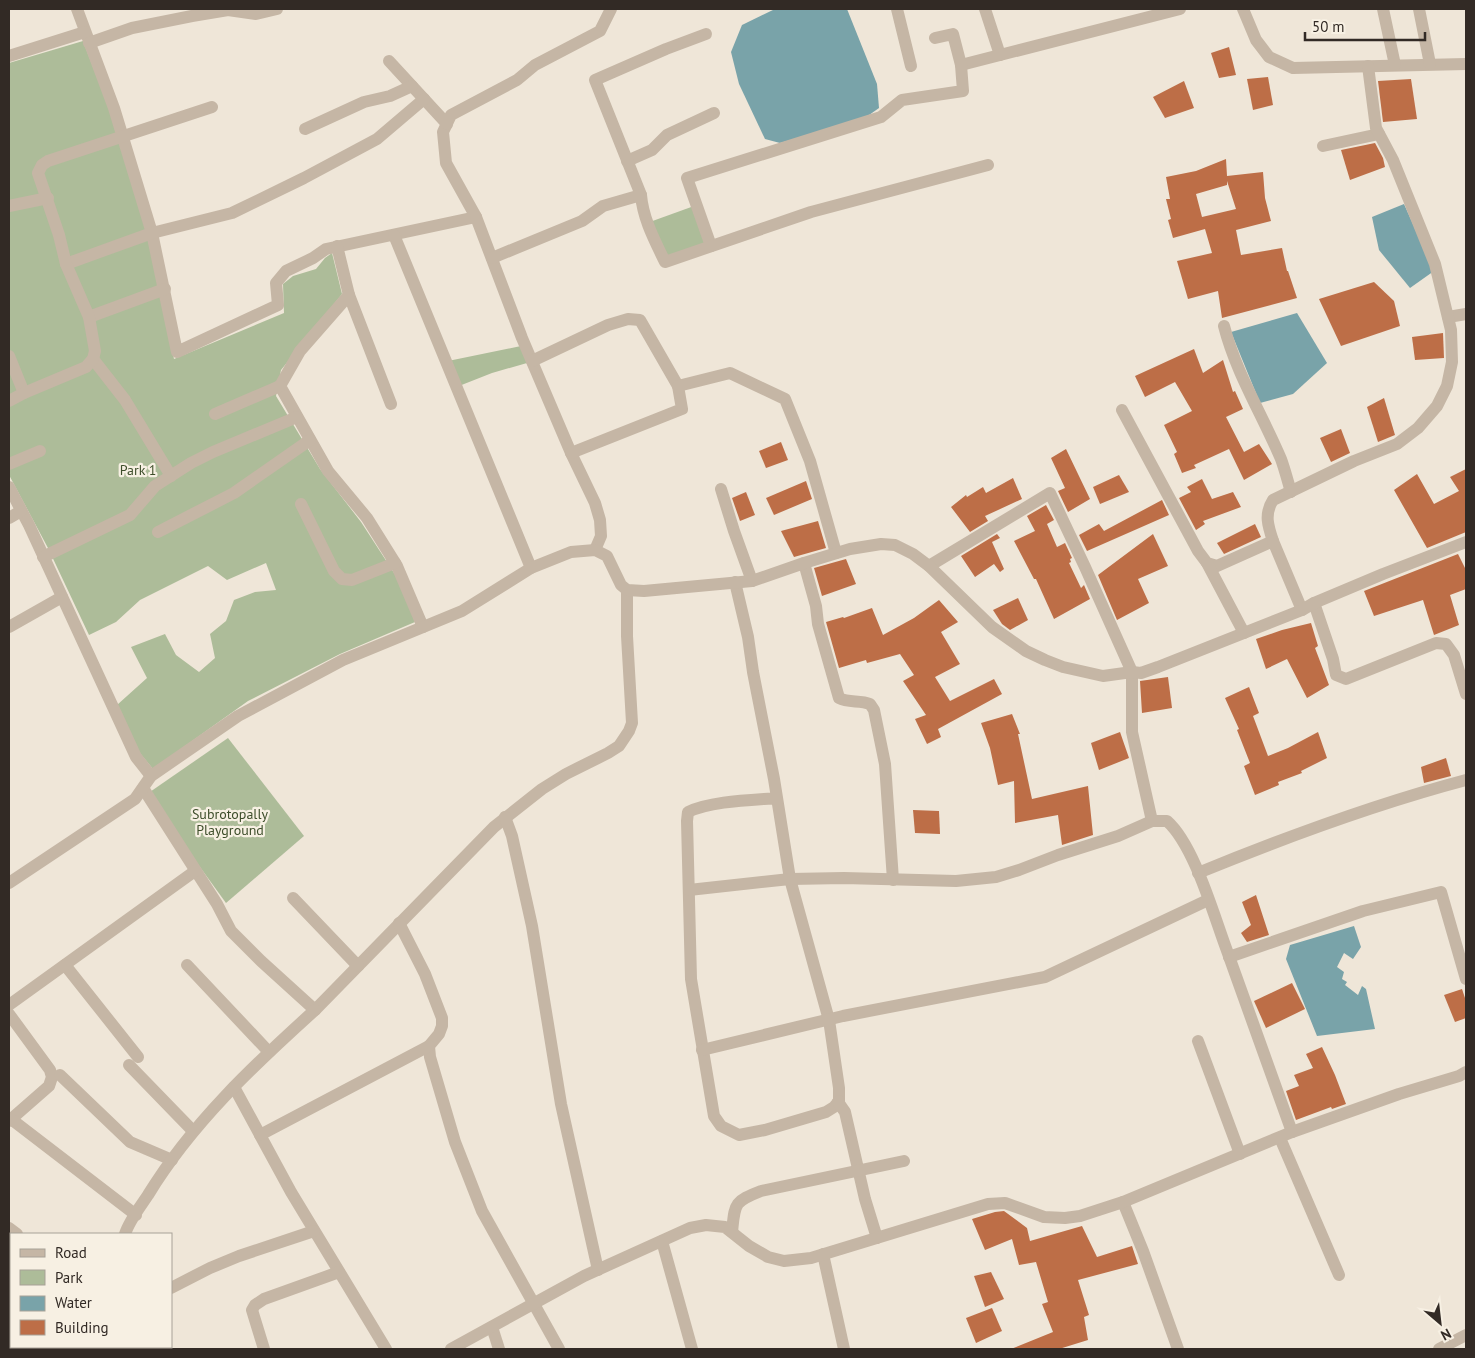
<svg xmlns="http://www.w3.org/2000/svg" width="1475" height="1358" font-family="'PT Sans',sans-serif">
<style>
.green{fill:#adbc99}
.water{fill:#79a3a9}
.building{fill:#bd6e47;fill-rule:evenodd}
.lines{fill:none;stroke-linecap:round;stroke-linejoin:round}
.minor{stroke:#c5b6a5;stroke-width:12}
.labels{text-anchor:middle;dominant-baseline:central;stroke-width:4.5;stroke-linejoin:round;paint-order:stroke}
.park-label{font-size:14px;fill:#3e4e2b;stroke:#f7f0e3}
</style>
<rect width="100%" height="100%" fill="#efe6d8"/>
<g class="green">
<path d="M83,41L107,103L151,246L174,359L284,313L283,284L293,276L316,269L325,258L332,253L342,294L281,370L276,396L320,469L361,522L398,579L415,622L340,654L248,701L153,769L139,752L117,705L147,678L131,647L165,634L176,655L199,672L215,658L210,634L226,621L234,600L255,592L276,590L266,563L227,580L208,566L140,600L116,622L89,635L48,548L9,475V63Z"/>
<path d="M694,206L711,246L665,262L647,223Z"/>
<path d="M521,346L527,363L492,373L459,386L448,361Z"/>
<path d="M228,738L304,836L226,903L147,794Z"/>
</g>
<g class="water">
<path d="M775,9H847L877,84L879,108L862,120L780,143L765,139L739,84L731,52L742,25Z"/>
<path d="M1404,204L1434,271L1410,288L1379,250L1372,217Z"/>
<path d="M1297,313L1327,363L1293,394L1260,403L1231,332Z"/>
<path d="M1354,926L1361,947L1353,959L1344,953L1337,967L1344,972L1342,979L1347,982L1345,985L1358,995L1362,986L1366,989L1375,1029L1317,1036L1286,959L1290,945Z"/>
</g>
<g class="building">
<path d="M1229,47L1236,75L1219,78L1211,53Z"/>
<path d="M1268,77L1273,105L1253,110L1247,79Z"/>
<path d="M1411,79L1417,119L1383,122L1378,81Z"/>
<path d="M1184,81L1194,108L1165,118L1153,97Z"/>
<path d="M1375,143L1383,158L1385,167L1350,180L1341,150Z"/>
<path d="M1226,159L1227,176L1263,172L1265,198L1271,221L1236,230L1241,255L1282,248L1287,271H1288L1297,298L1222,318L1218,291L1188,299L1177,261L1212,253L1205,229L1173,238L1168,220L1171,219L1166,199H1170L1166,177L1196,171ZM1227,181L1236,209L1202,217L1196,194L1227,185Z"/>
<path d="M1374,282L1394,301L1400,326L1341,346L1319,299Z"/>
<path d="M1443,333L1444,358L1415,360L1412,337Z"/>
<path d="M1194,349L1203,373L1223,360L1233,392L1235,391L1243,409L1226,417L1244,452L1259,444L1272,464L1244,480L1229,449L1194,465L1196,468L1182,473L1174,454L1177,452L1164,425L1192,411L1175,382L1145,397L1135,376Z"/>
<path d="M1384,398L1395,435L1378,442L1367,407Z"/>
<path d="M1341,429L1350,453L1331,462L1320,438Z"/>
<path d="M781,442L788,460L766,468L759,451Z"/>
<path d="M1066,449L1090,499L1068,512L1058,491L1065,488L1051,458Z"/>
<path d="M1466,469V532L1427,548L1394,490L1417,474L1434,504L1459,491L1450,477Z"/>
<path d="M1119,475L1129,492L1100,504L1093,487Z"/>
<path d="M1013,478L1022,499L985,516L988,521L970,532L951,507L966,495L967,497L983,487L986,493Z"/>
<path d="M1202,479L1212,499L1233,492L1241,507L1203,521L1205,524L1196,530L1179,498L1191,492L1187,487Z"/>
<path d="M806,481L812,499L774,515L766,498Z"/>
<path d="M746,492L755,515L740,521L732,498Z"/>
<path d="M1162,500L1169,515L1087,551L1079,535L1099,524L1104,531Z"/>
<path d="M1046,505L1054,520L1047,524L1057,547L1065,543L1072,558L1070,559L1071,562L1069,563L1081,588L1084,585L1090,599L1054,619L1036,579H1034L1014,541L1035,531L1027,516Z"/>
<path d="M818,521L826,548L794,557L781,531Z"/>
<path d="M1255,524L1261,537L1224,554L1217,543Z"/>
<path d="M997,534L1000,538L992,542L1004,569L1000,572L994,564L975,577L961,556Z"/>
<path d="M1153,534L1168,566L1138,579L1149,603L1117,620L1098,575Z"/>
<path d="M1458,554L1466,570V589L1450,595L1459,625L1434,635L1423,600L1374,616L1364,591Z"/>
<path d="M846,559L856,584L822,596L814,568Z"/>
<path d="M1018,598L1028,620L1010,630L1002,624L993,610Z"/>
<path d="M939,600L958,622L941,632L960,664L935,677L950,701L994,679L1002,694L938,729L941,737L927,744L915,719L926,715L903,681L914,675L900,654L867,663L866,660L839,668L826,622L843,617L844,618L872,608L883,635L914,618Z"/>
<path d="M1311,623L1318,646L1315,648L1329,685L1307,698L1287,659L1266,669L1256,639L1282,630Z"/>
<path d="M1168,677L1172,708L1142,713L1140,681Z"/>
<path d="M1249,687L1259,713L1253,716L1268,756L1288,748L1318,732L1327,758L1301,771L1302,773L1278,782L1279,785L1255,795L1244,766L1250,763L1237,730L1239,729L1225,698Z"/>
<path d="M1012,714L1020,734H1018L1032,799L1088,786L1093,835L1062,845L1058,815L1015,823L1014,781L998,785L990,748L981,723Z"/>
<path d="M1120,732L1129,758L1099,770L1091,743Z"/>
<path d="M1446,758L1451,776L1424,783L1421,767Z"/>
<path d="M913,810L939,811L940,834L915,833Z"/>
<path d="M1256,895L1269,935L1247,942L1241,933L1251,925L1242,902Z"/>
<path d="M1292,983L1305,1009L1266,1028L1254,1001Z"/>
<path d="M1462,989L1466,1001V1018L1455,1022L1444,995Z"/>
<path d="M1322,1047L1335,1075L1346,1104L1332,1109L1331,1107L1296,1120L1286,1091L1299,1086L1294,1075L1313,1068L1306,1054Z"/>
<path d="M1004,1211L1027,1228L1030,1241L1082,1226L1097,1257L1132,1246L1138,1264L1078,1280L1089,1315L1084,1317L1088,1340L1059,1349H1011L1053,1332L1042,1304L1048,1302L1036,1262L1019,1265L1012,1239L985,1250L972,1219L995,1212Z"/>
<path d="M991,1272L1004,1299L985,1307L974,1276Z"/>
<path d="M992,1308L1002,1331L976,1343L966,1318Z"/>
</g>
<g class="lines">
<g class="minor">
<path d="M77,9L114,108L152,233L177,352L278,305L276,283L286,271L313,258L326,249L476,217L446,163L443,132L451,115L517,80L535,65L600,31L611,9"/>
<path d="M897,9L911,66"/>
<path d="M985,9L1000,55"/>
<path d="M1243,9L1256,40L1269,57L1293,68L1466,64"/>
<path d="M1383,9L1395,65"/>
<path d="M1419,9L1430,64"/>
<path d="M89,43L132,28L192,16L228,10L256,14L277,9"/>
<path d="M9,56L85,32"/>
<path d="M389,61L447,124"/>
<path d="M961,65L1180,9"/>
<path d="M305,129L364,102L390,96L412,86"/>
<path d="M1323,146L1379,134"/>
<path d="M627,161L652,150L667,135L714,113"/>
<path d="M641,195L595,80L666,49L706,34"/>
<path d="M9,206L48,198"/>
<path d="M476,217L522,338L571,453L595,503L600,520L601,536L595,550"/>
<path d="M394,235L531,568"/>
<path d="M337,246L349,295L391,404"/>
<path d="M711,246L687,178L881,117L902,100L963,91L961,65L953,34L935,38"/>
<path d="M492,258L582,221L603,206L641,195C643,219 655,241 665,262L811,212L988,165"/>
<path d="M66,264L152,233L232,213L304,178L377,139L424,99"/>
<path d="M349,295L300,351L280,386L328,471L367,518L397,566L423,627"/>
<path d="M89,317L165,289"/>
<path d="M1448,317L1466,314"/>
<path d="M1224,326C1236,373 1262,414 1281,459C1285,470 1288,482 1291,492"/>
<path d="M9,356L24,393"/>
<path d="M93,359L125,400L171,476"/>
<path d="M532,361L608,325L628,319L640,320L678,386"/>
<path d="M9,401L24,393L86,367L93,359L95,351L89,317L66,264L59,235L38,173L42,165L48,161L212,107"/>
<path d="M1122,410L1198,551L1207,563L1217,566L1273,541C1268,526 1264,514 1273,500L1354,461L1397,444L1418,428L1437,406L1447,386L1452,362L1451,330L1435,264L1393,160L1376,128L1368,66"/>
<path d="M215,414L280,386"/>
<path d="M571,453L682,409L678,386L730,373L785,399L810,461L836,553"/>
<path d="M9,464L40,451"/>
<path d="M9,487L29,525L136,757L151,776"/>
<path d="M721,489L734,531L752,581"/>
<path d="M301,504L334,571L342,579L352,580L395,563"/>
<path d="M9,518L21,511"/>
<path d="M158,532L234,493L310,440"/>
<path d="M1273,541L1302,610"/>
<path d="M43,557L130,515L155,486L191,463L213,452L297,417"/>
<path d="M804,563L816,606L818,624L839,698C848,703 860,700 870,704L874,710L885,764L893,880"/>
<path d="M1207,563L1244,633"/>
<path d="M929,566L1050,493L1085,567L1132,672V732L1152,821"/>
<path d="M735,582L748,637L753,672L774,779L790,879L829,1020L839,1088V1101L834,1107L826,1112L765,1130L739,1135L721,1126L714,1116L691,979L687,821L688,812C710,801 752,800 777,798"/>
<path d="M1314,603L1333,659L1336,675L1346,679L1436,643L1446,644L1454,655L1466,694"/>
<path d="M9,627L62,597"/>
<path d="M143,788L217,904L231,931L261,961L315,1010L494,827L542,789L566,774L608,753L619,746L629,731L632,723L627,636V590"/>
<path d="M505,817L512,836L532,926L561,1104L598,1270"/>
<path d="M1198,873C1286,837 1375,804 1466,780"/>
<path d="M9,883L135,799L151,776L238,716L343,660L462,611L531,568L571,552L595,550L607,556L621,585L627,590L644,591L752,581L804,563L850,549L881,544L895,545L913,554L929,566L992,627L1026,651L1045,660L1063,667L1103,676L1132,672L1141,673L1158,667L1302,610L1314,603L1383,574L1466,542"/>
<path d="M689,890L790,879L844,878L956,881L996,877L1019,870L1058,855L1118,836L1152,821H1167C1194,845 1213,913 1226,948C1248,1009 1270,1070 1292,1132"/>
<path d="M293,898L358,966"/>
<path d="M399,923L425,974L442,1018V1026L439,1034L429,1046L430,1057L455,1142L482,1211L559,1349"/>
<path d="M1229,957L1363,911L1441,892L1466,979"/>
<path d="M65,965L138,1057"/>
<path d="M187,965L269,1052"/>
<path d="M9,1005L195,871"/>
<path d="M9,1014L50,1070L52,1077L49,1086L9,1121"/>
<path d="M1198,1041L1240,1154"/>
<path d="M702,1050L843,1016L1045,977L1208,900"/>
<path d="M129,1065L193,1131"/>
<path d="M60,1075L130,1142L172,1160"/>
<path d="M234,1087L291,1192L386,1349"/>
<path d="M839,1101L838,1102L845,1112L865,1199L877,1238"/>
<path d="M11,1119L136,1215"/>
<path d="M260,1135L429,1046"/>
<path d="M1280,1138L1339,1275"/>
<path d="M1123,1202L1143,1251L1178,1349"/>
<path d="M9,1228L17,1234"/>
<path d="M732,1232C735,1204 733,1202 761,1191L904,1161"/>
<path d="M125,1234C129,1221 140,1207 148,1195C192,1123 253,1066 315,1010"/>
<path d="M662,1241L692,1349"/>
<path d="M823,1254L844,1349"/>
<path d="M171,1288L210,1268L239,1256L314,1231"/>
<path d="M9,1296L11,1298"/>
<path d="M492,1327L499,1349"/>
<path d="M142,1347L143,1349"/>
<path d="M264,1349L252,1310L255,1305L264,1299L339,1272"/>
<path d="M451,1349L584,1276L690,1228L706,1225L725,1227L749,1246L768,1257L784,1261L811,1258L988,1204L1005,1203L1044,1217L1065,1218L1080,1216L1123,1202L1292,1132L1399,1094L1459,1076L1466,1072"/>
<path d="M1439,1349L1466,1335"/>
</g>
</g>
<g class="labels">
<g class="park-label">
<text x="138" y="470">Park 1</text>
<text x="230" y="814">Subrotopally<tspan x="230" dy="16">Playground</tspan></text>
</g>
</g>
<rect width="1475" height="1358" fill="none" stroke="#322a25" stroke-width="20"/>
<rect x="10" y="1233" width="162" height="115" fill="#f7f0e3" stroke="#a8a197"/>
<rect x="20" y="1249" width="25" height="8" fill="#c5b6a5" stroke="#a8a197"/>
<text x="55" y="1258" font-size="15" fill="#322a25">Road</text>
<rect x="20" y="1270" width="25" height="15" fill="#adbc99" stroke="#a8a197"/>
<text x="55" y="1283" font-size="15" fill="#322a25">Park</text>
<rect x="20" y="1296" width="25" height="15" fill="#79a3a9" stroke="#a8a197"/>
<text x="55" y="1308" font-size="15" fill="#322a25">Water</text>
<rect x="20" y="1320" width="25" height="15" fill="#bd6e47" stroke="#a8a197"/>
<text x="55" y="1333" font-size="15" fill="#322a25">Building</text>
<g transform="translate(1440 1323) rotate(152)" stroke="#f7f0e3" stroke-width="4" paint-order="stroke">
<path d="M0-4L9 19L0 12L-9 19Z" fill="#322a25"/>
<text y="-8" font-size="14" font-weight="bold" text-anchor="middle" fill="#322a25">N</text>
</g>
<path d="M1305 32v8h120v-8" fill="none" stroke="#322a25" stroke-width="2.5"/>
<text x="1312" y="32" font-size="15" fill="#322a25" stroke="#f7f0e3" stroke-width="4" paint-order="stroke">50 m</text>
</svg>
